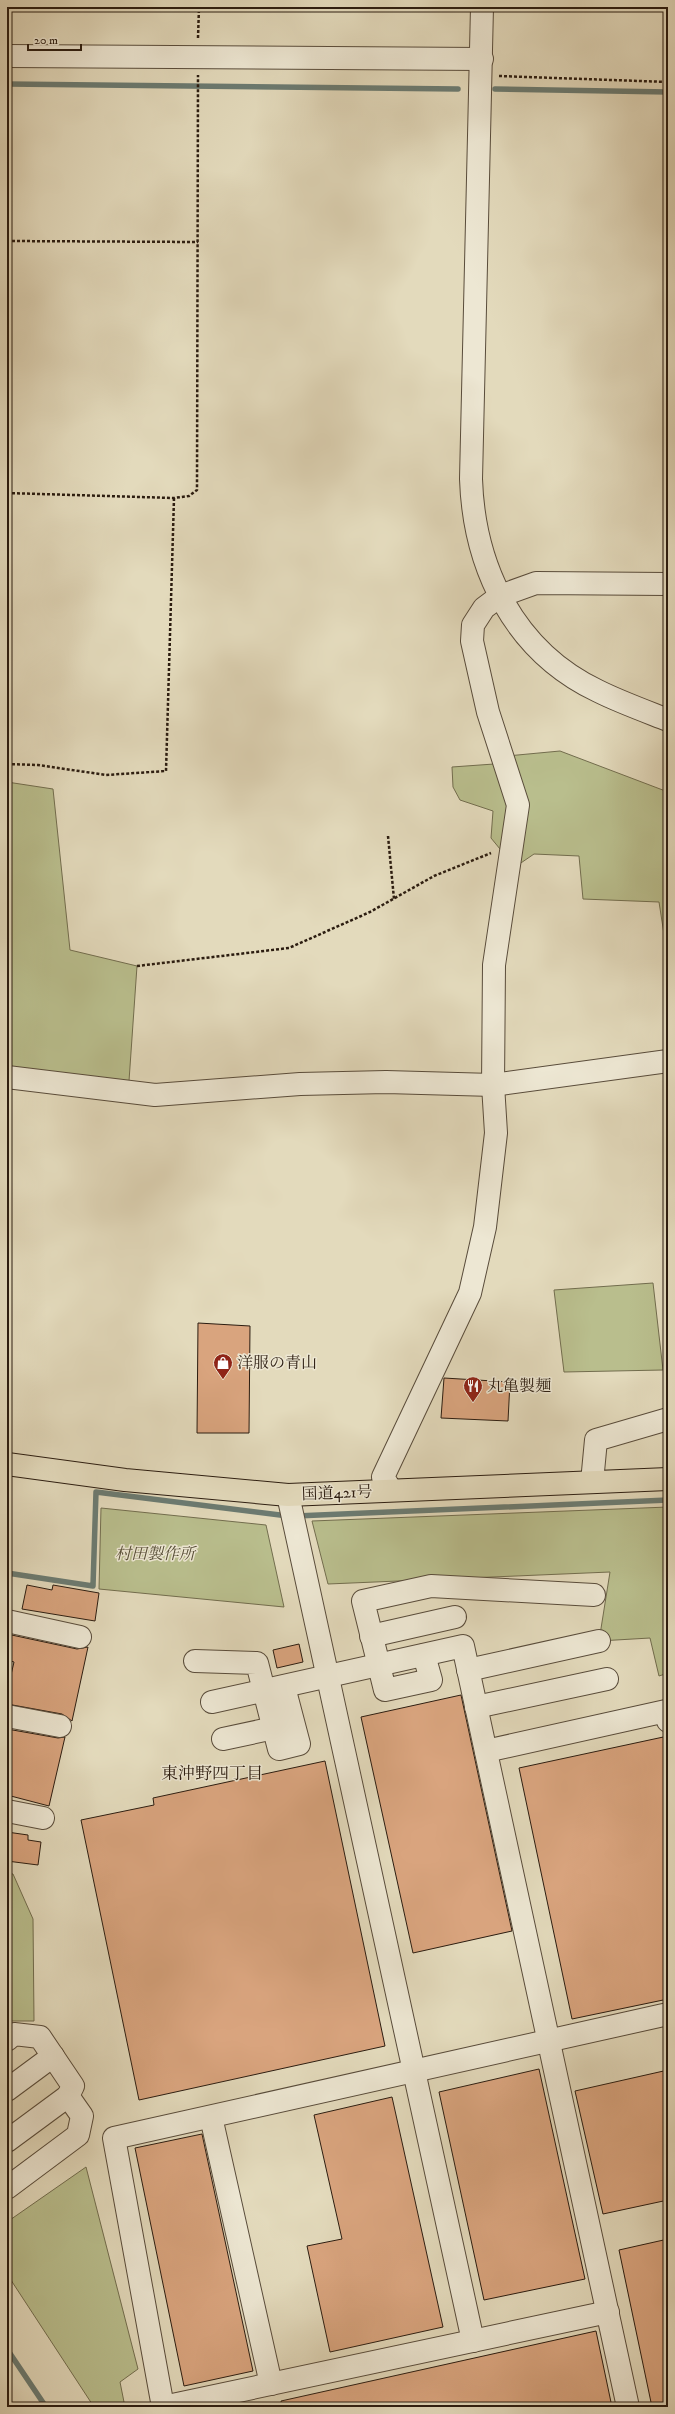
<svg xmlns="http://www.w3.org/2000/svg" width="675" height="2414" font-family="'IM FELL DW Pica','Noto Serif JP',serif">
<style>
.green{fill:#b9be8d;stroke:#726d4e}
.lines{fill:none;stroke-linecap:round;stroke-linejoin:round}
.stream{stroke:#6b7b72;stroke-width:5.5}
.building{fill:#d9a47e;stroke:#2b1c10}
.minor-casing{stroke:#594c3b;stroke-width:24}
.highway-casing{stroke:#2b1c10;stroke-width:24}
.path{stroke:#2b1c10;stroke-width:2.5;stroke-dasharray:3 2;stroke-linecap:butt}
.minor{stroke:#ede7d3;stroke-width:22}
.highway{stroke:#e3dabc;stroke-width:22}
.labels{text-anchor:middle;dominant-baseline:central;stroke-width:3;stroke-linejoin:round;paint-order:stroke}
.poi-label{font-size:16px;fill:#2b1c10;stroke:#ede7d3;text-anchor:start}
.street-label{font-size:16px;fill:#2b1c10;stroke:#ede7d3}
.park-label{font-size:16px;font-style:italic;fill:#564d36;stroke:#ede7d3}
.neighbourhood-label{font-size:17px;fill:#2b1c10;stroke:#ede7d3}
</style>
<rect width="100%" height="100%" fill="#e3dabc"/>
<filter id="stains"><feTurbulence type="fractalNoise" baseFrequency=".005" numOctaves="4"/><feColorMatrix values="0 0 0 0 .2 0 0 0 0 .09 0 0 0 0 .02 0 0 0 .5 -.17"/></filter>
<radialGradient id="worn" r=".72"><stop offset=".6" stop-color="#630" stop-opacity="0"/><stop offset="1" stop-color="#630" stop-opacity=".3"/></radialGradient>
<g class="green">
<path d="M560,751L668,792V960L659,902L583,899L579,856L534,854L515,867L507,756Z"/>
<path d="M494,764L518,805L509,860L491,838L493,811L460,800L453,787L452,767Z"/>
<path d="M7,782L53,789L70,950L137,966L129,1081L7,1072Z"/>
<path d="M653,1283L663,1370L564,1372L554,1290Z"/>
<path d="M668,1507V1673L659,1676L650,1638L599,1641L610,1572L328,1584L312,1521Z"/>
<path d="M101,1508L266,1525L284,1607L99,1589Z"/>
<path d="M7,1873L13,1874L33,1919L34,2021H7Z"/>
<path d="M86,2167L138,2369L120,2382L125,2407H94L7,2274V2222Z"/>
</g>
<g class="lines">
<g class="stream">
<path d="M7,84L458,89"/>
<path d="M495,89L668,92"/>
<path d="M296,1516L668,1500"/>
<path d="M7,1573L93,1586L96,1492L288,1516"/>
<path d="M7,2349L46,2407"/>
</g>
</g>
<g class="building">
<path d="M198,1323L250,1326L249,1433H197Z"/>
<path d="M444,1378L510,1382L508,1421L441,1418Z"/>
<path d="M27,1585L52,1590L53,1585L99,1593L95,1621L22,1609Z"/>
<path d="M7,1634L77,1649L88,1647L72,1721L62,1714L7,1704V1692L14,1662L7,1660Z"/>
<path d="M299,1644L303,1662L277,1668L273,1650Z"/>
<path d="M461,1695L512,1931L413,1953L361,1717Z"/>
<path d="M7,1729L58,1738L65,1737L49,1806L7,1795Z"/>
<path d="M668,1736V1999L572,2019L519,1768Z"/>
<path d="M325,1761L385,2046L139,2100L81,1820L154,1805L153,1798Z"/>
<path d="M7,1832L28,1835V1840L41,1842L38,1865L7,1861Z"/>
<path d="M539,2069L585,2279L484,2300L439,2092Z"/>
<path d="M668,2070V2200L603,2214L575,2091Z"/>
<path d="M392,2097L443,2327L330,2352L307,2246L342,2239L314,2115Z"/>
<path d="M202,2134L253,2371L184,2386L135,2148Z"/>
<path d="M668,2239V2407H652L619,2250Z"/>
<path d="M596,2331L612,2407H282L281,2401Z"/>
</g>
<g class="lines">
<g class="minor-casing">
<g id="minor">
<path d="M482,7L471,479C474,568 514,651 598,691C620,702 645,711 668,720"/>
<path d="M7,56L482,59"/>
<path d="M7,1077L155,1095L300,1084L386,1082L493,1085L668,1061"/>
<path d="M592,1482L596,1440L668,1419"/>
<path d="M391,1490L383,1477L470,1293L485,1227L496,1133L493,1085L494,965L518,805L488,712L472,641L473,625L484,608L500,596L536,583L668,584"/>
<path d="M288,1495L473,2341"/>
<path d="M7,1621L80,1637"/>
<path d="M371,1636L455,1617"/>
<path d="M424,1655L431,1680L385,1690L363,1601L431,1586L594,1595"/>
<path d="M195,1661L257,1663L279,1749L299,1744L284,1687"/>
<path d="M468,1670L599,1641"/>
<path d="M212,1702L463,1646L628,2407"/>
<path d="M476,1707L607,1679"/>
<path d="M7,1716L60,1726"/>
<path d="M223,1739L274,1728"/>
<path d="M486,1751L666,1711L668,1721"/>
<path d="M7,1811L43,1818"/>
<path d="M7,2040L14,2034L40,2037L73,2086L68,2096"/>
<path d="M7,2090L53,2056"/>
<path d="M211,2117L271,2384"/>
<path d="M7,2141L68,2096L82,2116L78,2135L7,2188"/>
<path d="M163,2407L114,2138L668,2014"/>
<path d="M163,2407L608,2312"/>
</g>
</g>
<g class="highway-casing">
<path id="highway" d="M7,1464L125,1480L288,1495L668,1479"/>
</g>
<g class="path">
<path d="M198,38L199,7"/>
<path d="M499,76L668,82"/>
<path d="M7,241L198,242"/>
<path d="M7,493L174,498L189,496L197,490L198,75"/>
<path d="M7,764L38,765L106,775L166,771L174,498"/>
<path d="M388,836L394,899"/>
<path d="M137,966L289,948L370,912L434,876L491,853"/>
</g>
<use href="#minor" class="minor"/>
<use href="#highway" class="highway"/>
</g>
<defs>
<g id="shop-pin" transform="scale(1)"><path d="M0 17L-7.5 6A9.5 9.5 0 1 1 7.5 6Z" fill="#8f2418" stroke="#ede7d3"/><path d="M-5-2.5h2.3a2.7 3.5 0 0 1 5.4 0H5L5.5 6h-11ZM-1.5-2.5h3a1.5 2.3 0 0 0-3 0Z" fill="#fff"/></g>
<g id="restaurant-pin" transform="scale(1)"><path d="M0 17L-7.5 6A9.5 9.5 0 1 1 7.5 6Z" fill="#8f2418" stroke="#ede7d3"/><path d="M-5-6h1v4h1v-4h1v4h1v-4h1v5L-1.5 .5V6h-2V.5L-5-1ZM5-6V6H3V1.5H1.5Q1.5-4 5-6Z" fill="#fff"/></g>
</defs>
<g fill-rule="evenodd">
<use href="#shop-pin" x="223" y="1363"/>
<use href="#restaurant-pin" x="473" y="1386"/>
</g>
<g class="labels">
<g class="poi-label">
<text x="237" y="1363">洋服の青山</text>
<text x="487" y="1386">丸亀製麺</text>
</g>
<g class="street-label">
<text transform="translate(337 1493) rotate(-2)">国道421号</text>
</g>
<g class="park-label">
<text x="155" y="1554">村田製作所</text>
</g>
<g class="neighbourhood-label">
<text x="212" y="1774">東沖野四丁目</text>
</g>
</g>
<rect width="675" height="2414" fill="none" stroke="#e3dabc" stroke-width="24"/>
<rect x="8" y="8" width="659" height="2398" fill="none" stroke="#2b1c10" stroke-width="2"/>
<rect x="12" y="12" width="651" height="2390" fill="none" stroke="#2b1c10"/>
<path d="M28 44v6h53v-6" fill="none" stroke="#2b1c10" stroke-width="2"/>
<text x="34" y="44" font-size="12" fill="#2b1c10" stroke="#ede7d3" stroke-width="3" paint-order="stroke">20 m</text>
<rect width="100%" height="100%" filter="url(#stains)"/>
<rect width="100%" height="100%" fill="url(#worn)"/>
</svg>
